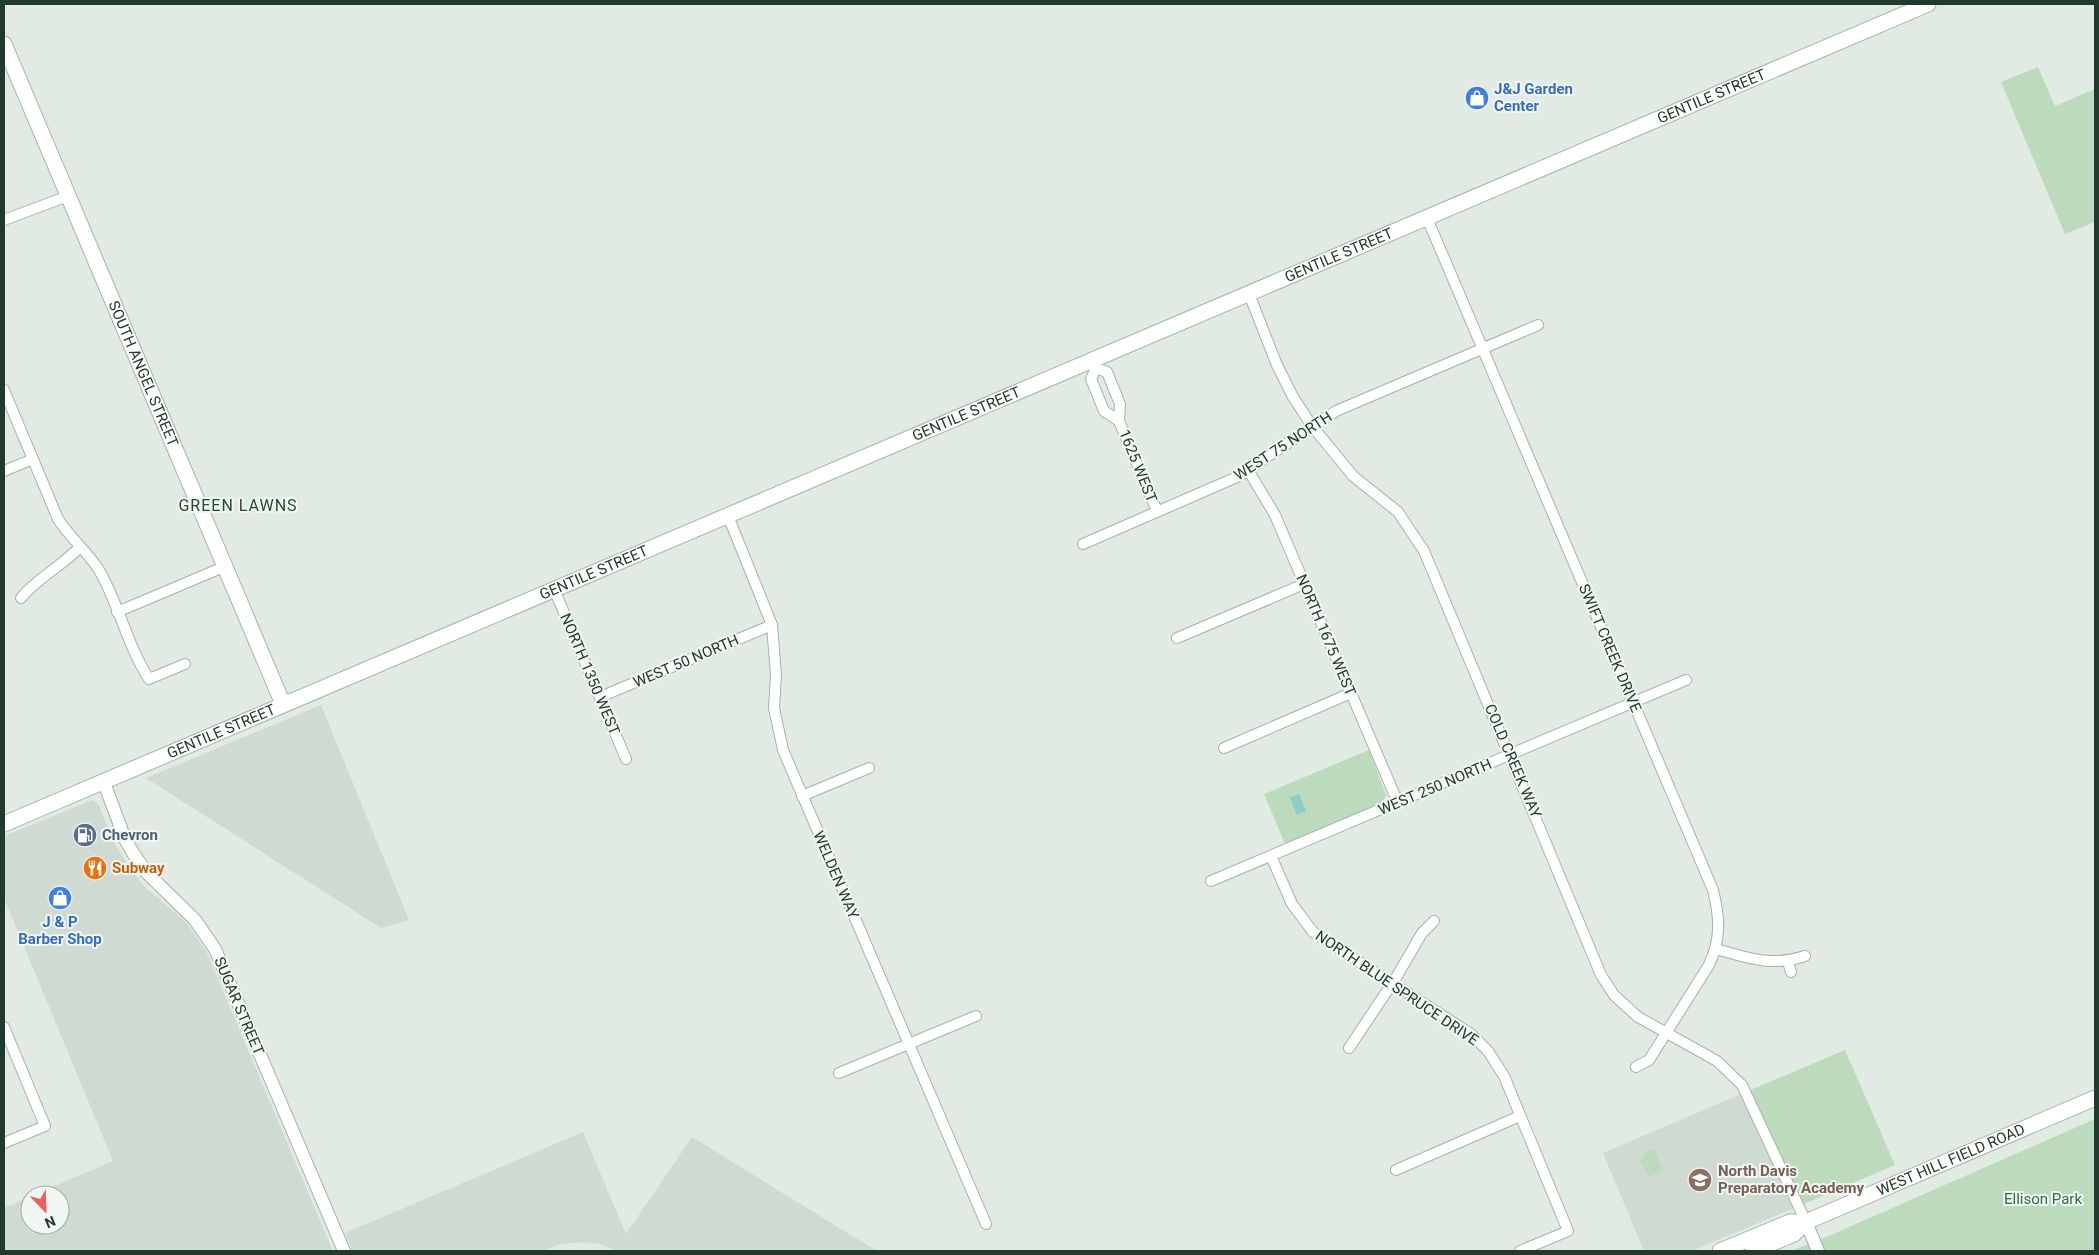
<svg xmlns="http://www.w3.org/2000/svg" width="2099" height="1255" font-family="Roboto,sans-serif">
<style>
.built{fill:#cfdad3}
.green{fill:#bbdbbc}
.water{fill:#8bcdc8}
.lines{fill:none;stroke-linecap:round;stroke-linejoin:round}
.minor-casing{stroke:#a4b2aa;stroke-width:12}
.tertiary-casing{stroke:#a4b2aa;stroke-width:14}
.secondary-casing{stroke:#a0b6a9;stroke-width:17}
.minor{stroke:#fff;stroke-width:10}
.tertiary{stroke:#fff;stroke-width:12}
.secondary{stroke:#fff;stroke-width:15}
.labels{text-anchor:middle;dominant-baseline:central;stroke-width:4;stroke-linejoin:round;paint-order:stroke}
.shop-label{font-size:15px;font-weight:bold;fill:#366cbe;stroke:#f1f7f3;text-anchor:start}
.street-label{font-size:15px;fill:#223a2e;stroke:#f1f7f3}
.service-label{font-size:15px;font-weight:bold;fill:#4e5e75;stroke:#f1f7f3;text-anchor:start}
.food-label{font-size:15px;font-weight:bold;fill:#c56008;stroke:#f1f7f3;text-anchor:start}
.education-label{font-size:15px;font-weight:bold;fill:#785e54;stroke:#f1f7f3;text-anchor:start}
.park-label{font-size:15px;fill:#2f6f39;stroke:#f1f7f3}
.neighbourhood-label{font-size:16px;letter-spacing:1px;fill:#1f4b37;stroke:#f1f7f3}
</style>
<rect width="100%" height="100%" fill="#e1ebe4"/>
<g class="built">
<path d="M321,705L409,920L381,928L146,778Z"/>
<path d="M92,800L98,804L116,846L132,871L146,888L186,922L207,953L333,1251H4V1208L30,1197V1225H60V1195H34L113,1161L4,898V836Z"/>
<path d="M1746,1092L1799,1206L1692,1251H1644L1603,1153Z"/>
<path d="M583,1132L626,1234L692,1137L877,1251H617L600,1244L583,1242L561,1244L543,1251H352L345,1233Z"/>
</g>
<g class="green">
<path d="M2038,67L2055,106L2095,89V222L2065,234L2001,82Z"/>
<path d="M1369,750L1386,795L1383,802L1285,844L1264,794Z"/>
<path d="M1845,1050L1895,1165L1799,1206L1746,1092Z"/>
<path d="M2095,1119V1251H1791L1824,1238Z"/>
<path d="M1654,1149L1663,1170L1649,1177L1640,1161L1646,1151Z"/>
</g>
<path class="water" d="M1299,794L1306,811L1297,815L1290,798Z"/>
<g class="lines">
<g class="minor-casing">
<g id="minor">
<path d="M1427,218L1713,890C1720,918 1721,939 1709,965L1649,1060L1636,1067"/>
<path d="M4,220L68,196"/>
<path d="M1249,294L1277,365L1293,397L1312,426L1353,476L1398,512L1424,551L1601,975L1614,995L1638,1017L1717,1061L1742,1085L1806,1222"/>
<path d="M1093,360L1096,368L1107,372L1120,404L1119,421L1157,511"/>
<path d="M1096,368L1091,379L1104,411L1119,421"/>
<path d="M4,390L58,519C70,538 87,551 99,570C119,604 127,645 149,679L185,664"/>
<path d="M1248,470L1275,515L1398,803"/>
<path d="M4,471L33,459"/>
<path d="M728,516L772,625L776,675L774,708L783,750L986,1224"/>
<path d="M1083,544L1237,477L1336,411L1538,325"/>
<path d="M554,589L626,759"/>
<path d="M21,598C37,578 62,566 80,547"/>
<path d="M117,612L226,566"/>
<path d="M1177,638L1304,584"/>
<path d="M600,697L772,625"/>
<path d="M1224,748L1351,693"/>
<path d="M802,796L869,768"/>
<path d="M1271,856L1292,904L1313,932L1471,1034L1488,1051L1504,1076L1568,1231L1520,1251"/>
<path d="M1211,881L1686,680"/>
<path d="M1716,949C1748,958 1772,967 1805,956"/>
<path d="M1788,962L1791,972"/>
<path d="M4,1027L45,1126L4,1143"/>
<path d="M1349,1048L1397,976L1422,933L1434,921"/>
<path d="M839,1073L976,1016"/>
<path d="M1396,1170L1520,1116"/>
</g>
</g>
<g class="tertiary-casing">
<g id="tertiary">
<path d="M103,780L125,839L133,853L147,873L195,920L215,949L344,1251"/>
<path d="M1806,1222L1818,1251"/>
</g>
</g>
<g class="secondary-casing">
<g id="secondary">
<path id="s1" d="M4,44L283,704"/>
<path id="s2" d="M4,824L1928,4"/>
<path d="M1720,1251L1790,1222H1806"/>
<path id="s3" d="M1753,1251L1794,1234L1806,1222L2095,1098"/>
</g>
</g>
<use href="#minor" class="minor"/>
<use href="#tertiary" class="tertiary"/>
<use href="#secondary" class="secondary"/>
</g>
<defs>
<g id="shop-disc" transform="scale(1.25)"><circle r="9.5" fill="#3f7fe0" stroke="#f1f7f3"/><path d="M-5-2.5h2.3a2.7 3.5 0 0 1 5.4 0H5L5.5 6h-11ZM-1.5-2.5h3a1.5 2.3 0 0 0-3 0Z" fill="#fff"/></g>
<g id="fuel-disc" transform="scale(1.25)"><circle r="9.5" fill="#5c6f8a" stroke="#f1f7f3"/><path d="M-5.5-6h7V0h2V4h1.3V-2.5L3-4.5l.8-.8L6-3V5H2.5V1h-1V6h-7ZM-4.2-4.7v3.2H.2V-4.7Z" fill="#fff"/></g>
<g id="restaurant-disc" transform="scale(1.25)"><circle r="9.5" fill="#e8710a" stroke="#f1f7f3"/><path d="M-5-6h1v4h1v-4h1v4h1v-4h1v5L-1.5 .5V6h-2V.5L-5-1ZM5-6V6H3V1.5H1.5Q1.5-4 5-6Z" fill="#fff"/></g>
<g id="school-disc" transform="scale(1.25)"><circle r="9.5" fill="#8d6e63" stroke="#f1f7f3"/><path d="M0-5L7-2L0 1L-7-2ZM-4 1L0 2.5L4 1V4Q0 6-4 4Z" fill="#fff"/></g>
</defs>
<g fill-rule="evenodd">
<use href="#shop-disc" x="1477" y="98"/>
<use href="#fuel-disc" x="85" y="835"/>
<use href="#restaurant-disc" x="95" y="868"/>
<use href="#shop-disc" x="60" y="898"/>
<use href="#school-disc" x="1700" y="1180"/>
</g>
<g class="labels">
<g class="shop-label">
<text x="1494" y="89">J&amp;J Garden<tspan x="1494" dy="17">Center</tspan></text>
<text x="60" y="922" text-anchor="middle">J &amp; P<tspan x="60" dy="17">Barber Shop</tspan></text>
</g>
<g class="street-label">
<text stroke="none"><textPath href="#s2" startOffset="1856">GENTILE STREET</textPath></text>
<text stroke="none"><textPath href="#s2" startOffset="1451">GENTILE STREET</textPath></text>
<text stroke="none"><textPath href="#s1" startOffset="358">SOUTH ANGEL STREET</textPath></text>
<text stroke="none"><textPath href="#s2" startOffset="1046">GENTILE STREET</textPath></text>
<text transform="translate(1283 446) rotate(-33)">WEST 75 NORTH</text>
<text transform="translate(1138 466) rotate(68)">1625 WEST</text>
<text stroke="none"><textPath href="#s2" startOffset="641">GENTILE STREET</textPath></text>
<text transform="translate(1326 635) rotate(67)">NORTH 1675 WEST</text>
<text transform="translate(1610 648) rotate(67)">SWIFT CREEK DRIVE</text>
<text transform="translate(686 661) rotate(-23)">WEST 50 NORTH</text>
<text transform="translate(590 674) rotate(67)">NORTH 1350 WEST</text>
<text stroke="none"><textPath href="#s2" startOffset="236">GENTILE STREET</textPath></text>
<text transform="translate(1513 761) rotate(67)">COLD CREEK WAY</text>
<text transform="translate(1435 787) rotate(-23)">WEST 250 NORTH</text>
<text transform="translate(836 875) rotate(67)">WELDEN WAY</text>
<text transform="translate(1397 988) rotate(34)">NORTH BLUE SPRUCE DRIVE</text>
<text transform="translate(239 1006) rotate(67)">SUGAR STREET</text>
<text stroke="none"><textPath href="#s3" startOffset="219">WEST HILL FIELD ROAD</textPath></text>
</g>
<g class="service-label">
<text x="102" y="835">Chevron</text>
</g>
<g class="food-label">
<text x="112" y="868">Subway</text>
</g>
<g class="education-label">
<text x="1718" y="1171">North Davis<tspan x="1718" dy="17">Preparatory Academy</tspan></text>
</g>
<g class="park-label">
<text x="2043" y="1199">Ellison Park</text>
</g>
<g class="neighbourhood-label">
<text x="238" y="505">GREEN LAWNS</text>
</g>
</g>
<rect width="2099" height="1255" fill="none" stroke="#223a2e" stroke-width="10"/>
<g transform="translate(45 1210) rotate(157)"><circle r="24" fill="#f1f7f3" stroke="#9eaba4"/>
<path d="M0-4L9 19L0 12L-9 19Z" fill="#ea615f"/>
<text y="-8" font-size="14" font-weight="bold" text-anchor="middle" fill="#223a2e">N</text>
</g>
</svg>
